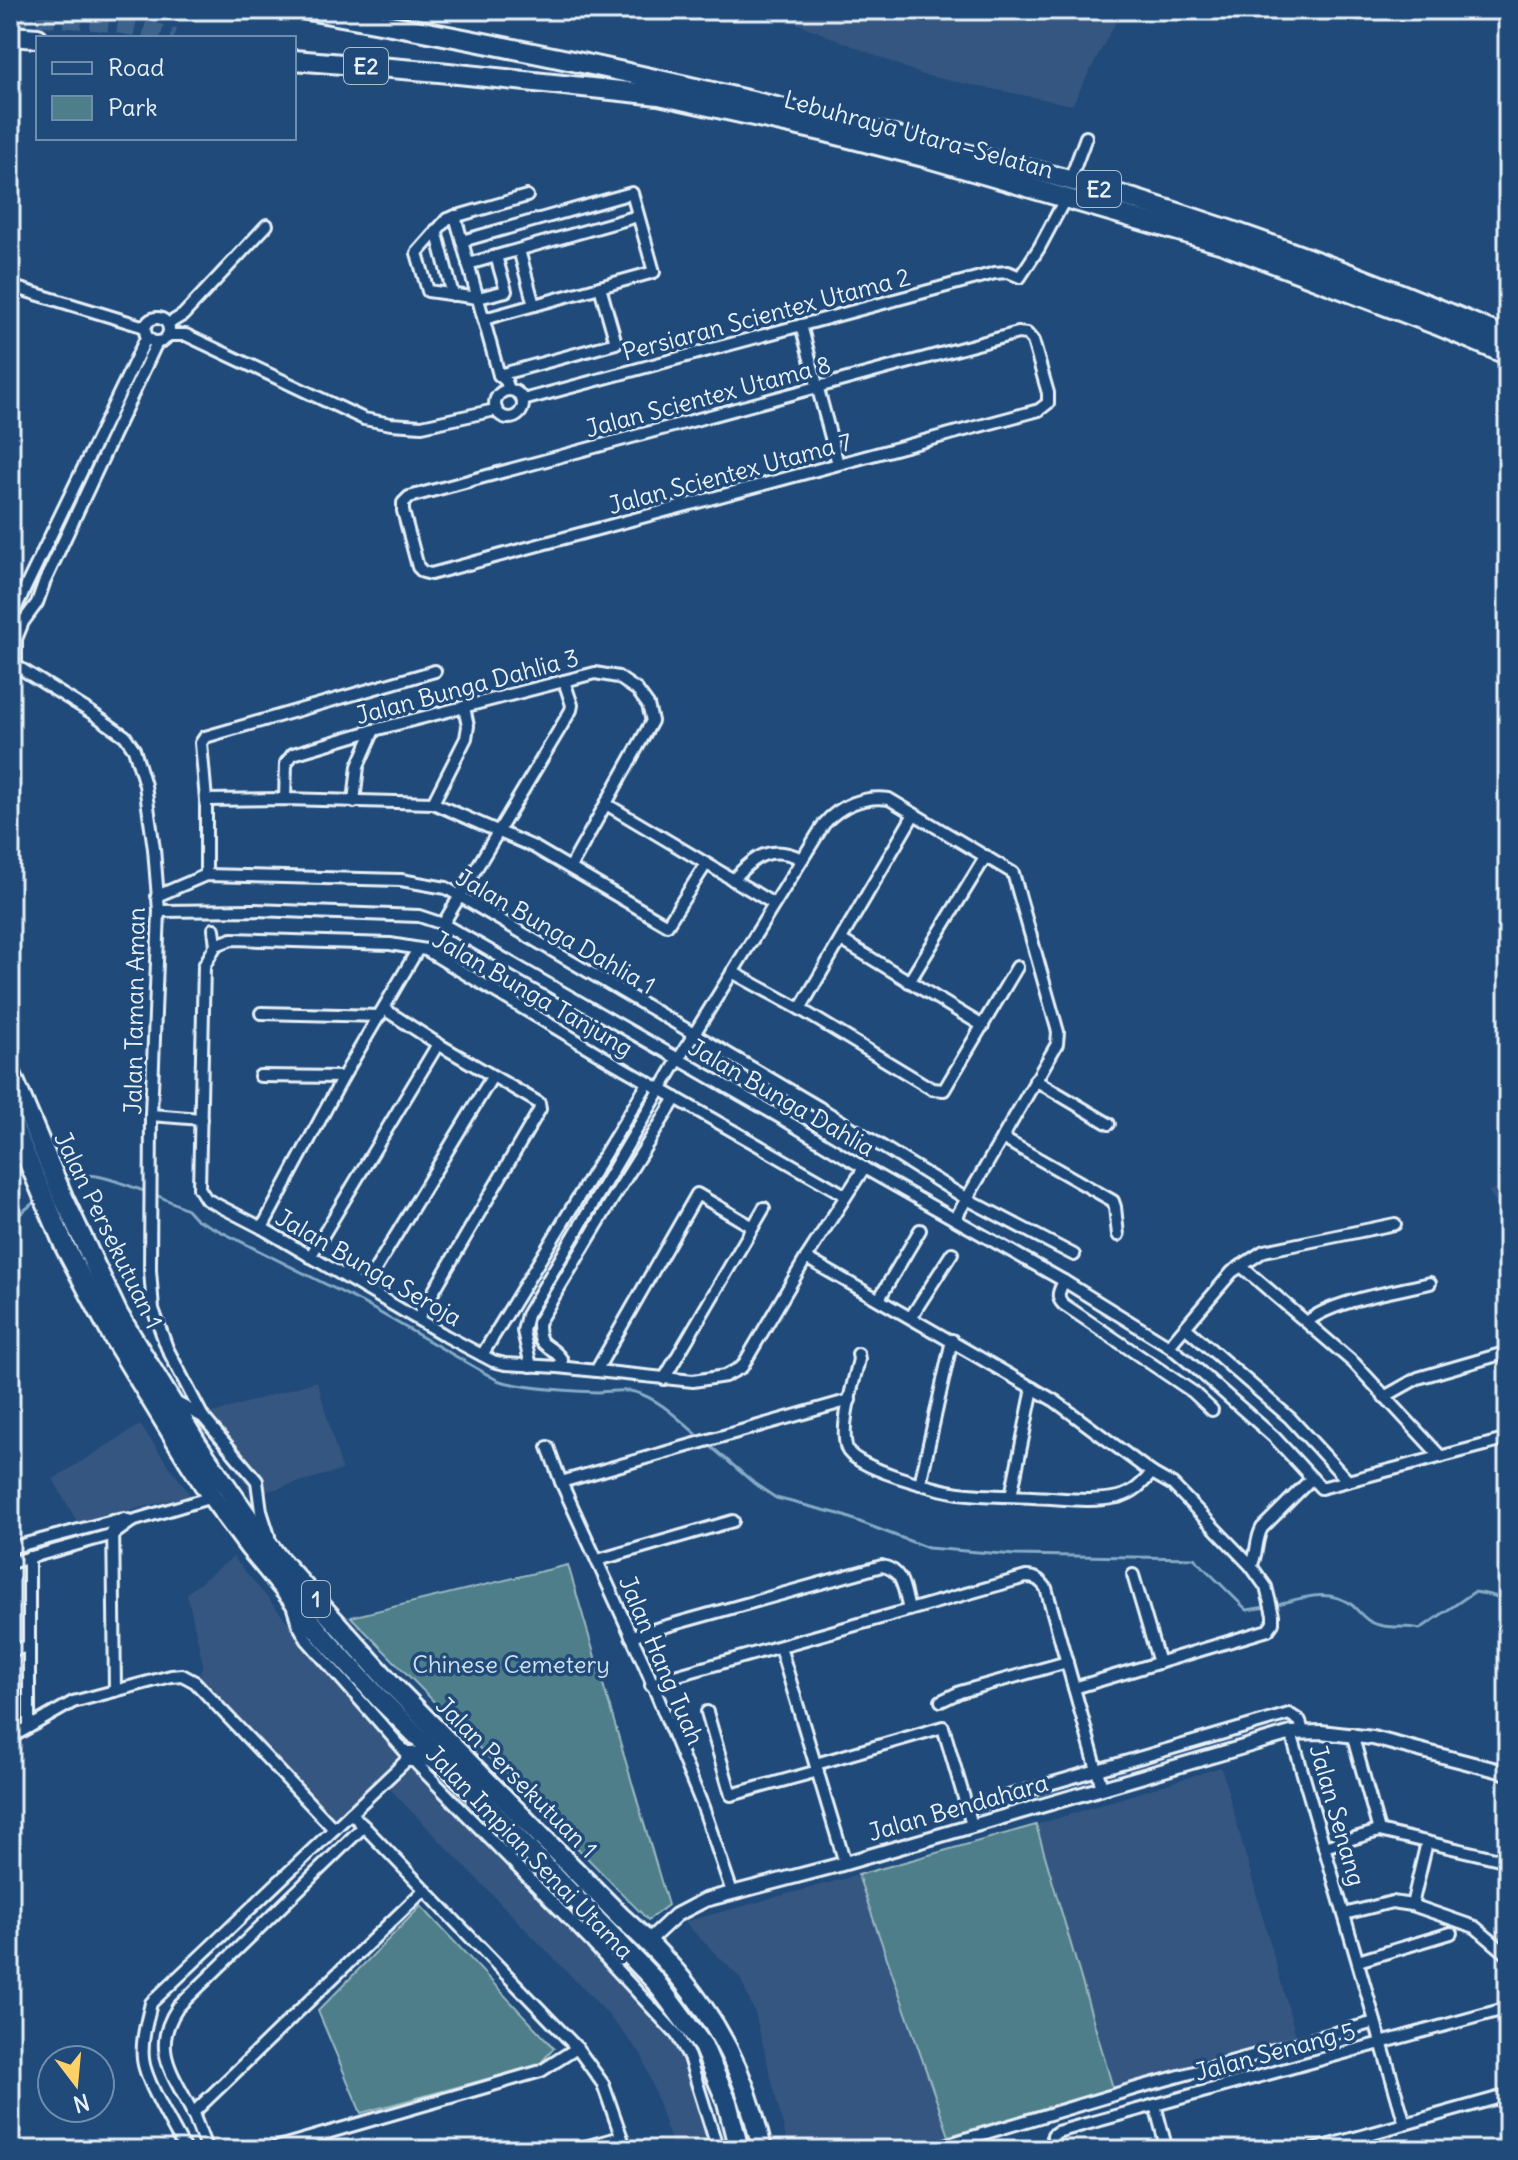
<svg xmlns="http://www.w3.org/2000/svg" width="1518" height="2160" font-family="Delius,sans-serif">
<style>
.built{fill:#365780}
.green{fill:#4e7e89;stroke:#9bb8c0;stroke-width:2}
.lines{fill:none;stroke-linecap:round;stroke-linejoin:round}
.stream{stroke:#87abc6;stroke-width:3}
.motorway-tunnel{stroke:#3d638d;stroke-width:18;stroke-dasharray:18 9;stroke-linecap:butt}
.minor-casing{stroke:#e8f1f8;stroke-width:16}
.tertiary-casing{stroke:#e8f1f8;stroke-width:18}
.trunk-casing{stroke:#e8f1f8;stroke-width:24}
.motorway-casing{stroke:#e8f1f8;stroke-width:24}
.minor{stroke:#1f4a7a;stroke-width:10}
.tertiary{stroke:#1f4a7a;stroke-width:12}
.trunk{stroke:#1f4a7a;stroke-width:18}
.motorway{stroke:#1f4a7a;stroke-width:18}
.labels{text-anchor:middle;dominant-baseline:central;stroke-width:7;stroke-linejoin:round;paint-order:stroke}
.shield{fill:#1f4a7a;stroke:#acbfd2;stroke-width:2}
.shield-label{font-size:22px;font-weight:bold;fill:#e8f1f8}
.street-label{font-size:24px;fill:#e8f1f8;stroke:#1f4a7a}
.park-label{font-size:24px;fill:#d1e0e7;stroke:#1f4a7a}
</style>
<rect width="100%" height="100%" fill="#1f4a7a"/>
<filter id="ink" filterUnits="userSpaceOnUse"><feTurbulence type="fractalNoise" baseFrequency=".0125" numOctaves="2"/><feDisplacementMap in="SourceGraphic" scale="16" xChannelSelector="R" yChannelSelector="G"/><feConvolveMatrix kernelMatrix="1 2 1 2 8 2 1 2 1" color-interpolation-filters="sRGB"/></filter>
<g filter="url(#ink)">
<g class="built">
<path d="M765,10H1122L1072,105L923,75Z"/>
<path d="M1508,1185V1218L1488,1191Z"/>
<path d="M317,1381L342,1470L254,1495L197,1418Z"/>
<path d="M140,1425L190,1495L78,1524L53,1479Z"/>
<path d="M233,1557L401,1757L335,1821L198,1679L203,1664L187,1593Z"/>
<path d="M410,1762L592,1949L675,2038L686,2060L715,2150H674L642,2055L604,2010L386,1785Z"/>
<path d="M1221,1767L1296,2036L1113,2088L1036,1825Z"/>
<path d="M858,1875L949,2136L896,2150H789L755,2013L740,1978L684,1922Z"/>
</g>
<g class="green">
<path d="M568,1565L668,1905L648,1920L351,1617Z"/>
<path d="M1036,1825L1113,2088L949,2136L858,1875Z"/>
<path d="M421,1906L554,2048L539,2065L361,2113L318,2011Z"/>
</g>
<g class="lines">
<g class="stream">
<path d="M63,1182C89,1165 120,1184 147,1192"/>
<path d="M154,1194L187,1209L196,1219L361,1302L497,1380C521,1388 570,1391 597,1392C609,1392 623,1389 635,1392C662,1400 681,1422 702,1439"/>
<path d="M10,1222L37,1200"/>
<path d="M708,1444L755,1484L776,1498L839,1514L928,1548L1015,1555L1194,1558L1247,1610L1266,1607"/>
<path d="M1274,1605C1300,1599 1327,1587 1352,1605C1358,1610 1363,1618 1371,1622C1386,1630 1404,1625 1420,1629L1474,1592C1486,1594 1500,1595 1508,1605"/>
</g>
<path class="motorway-tunnel" d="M10,15C65,19 122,19 174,38"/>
<g class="minor-casing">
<g id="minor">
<path d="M1073,172L1086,137"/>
<path d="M455,216L499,375L506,381L509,390"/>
<path d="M436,230L453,295"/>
<path d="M462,241L632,193L654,272L484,319"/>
<path d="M519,250L534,305"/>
<path d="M496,256L506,291L478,298L428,291L417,253L447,219L527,196"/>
<path d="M468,264L638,216"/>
<path d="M10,286L145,327"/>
<circle cx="157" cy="330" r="12"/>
<path d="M168,324L183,315L267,225"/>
<path d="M801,325L838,464"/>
<path d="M1018,333L1027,334L1033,341L1048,393V403L1039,410L431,574L423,572L418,567L403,511V503L409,497Z"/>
<path d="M168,335H186L364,419L391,424L422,426L495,410"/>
<path d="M499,375L616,343L600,287"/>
<circle cx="509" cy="404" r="14"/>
<path d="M523,400L995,273L1008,272L1020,277L1039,248L1063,203"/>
<path d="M10,625L18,603L147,336"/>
<path d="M10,662L92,713L125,736L134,749L145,785L154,849L159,911L151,1115L150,1270L153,1309L167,1348L203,1417"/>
<path d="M16,667V639L23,622L37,603L44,583L157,342"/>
<path d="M285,799L286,763L293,754L374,730L595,673L618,677L637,690L648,705L652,721L570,868"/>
<path d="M206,800L285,799L433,803L534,847L667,925L706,864"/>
<path d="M354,802L358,766L374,730"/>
<path d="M433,803L466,738L468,726L464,707"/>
<path d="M606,804L774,904"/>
<path d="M206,875V800L201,743L205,737L435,671"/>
<path d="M733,880C754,856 771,844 802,859"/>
<path d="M157,896L206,875L401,880L446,888L820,1108L967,1199L1074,1255"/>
<path d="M159,911L255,910L419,916L443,924L783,1119L864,1168L1064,1281L1169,1346L1198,1370L1274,1437L1321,1488L1508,1439"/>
<path d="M443,924L571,710L572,705L564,681"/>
<path d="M214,929L216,945"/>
<path d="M841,940L983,1026"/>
<path d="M732,972L800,1009L932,1089L944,1090L1017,967"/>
<path d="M909,982L986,856"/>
<path d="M384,1009L438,1044L539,1103L540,1109L418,1318"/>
<path d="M800,1009L914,814"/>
<path d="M261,1013L380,1016"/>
<path d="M260,1076L343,1077"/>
<path d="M1035,1080L1109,1124"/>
<path d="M151,1115L201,1119"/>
<path d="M1002,1138L1113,1201L1115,1207L1118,1235"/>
<path d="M845,1195L609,1060L426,950L390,944L232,939L216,945L204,966L199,1188L206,1199L262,1228L446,1336L493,1361L505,1364L558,1367L693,1381L725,1376L742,1367L806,1258L864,1168"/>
<path d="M262,1228L343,1077L418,949"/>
<path d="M310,1257L438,1044"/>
<path d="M806,1258L1055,1401L1152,1473L1173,1485L1251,1566L1266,1587L1273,1615V1623L1268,1630L1074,1688"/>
<path d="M1241,1266L1354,1363L1441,1457"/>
<path d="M1064,1281C1060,1290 1055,1296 1063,1304L1193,1392L1212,1410"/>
<path d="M364,1288L492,1077"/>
<path d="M879,1299L920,1230"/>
<path d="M911,1317L952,1253"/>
<path d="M1307,1322C1331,1301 1397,1291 1430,1283"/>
<path d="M1185,1327L1290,1418L1348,1481"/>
<path d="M1169,1346L1232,1272L1264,1251L1395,1224"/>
<path d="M858,1354L859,1359C854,1382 839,1427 847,1449C854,1468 938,1490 959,1493C983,1496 1008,1496 1032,1497C1060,1498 1091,1503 1118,1497C1134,1493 1142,1484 1152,1473"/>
<path d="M482,1355L648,1083"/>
<path d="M531,1366L523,1331L527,1315L678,1060L824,824C839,806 865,795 889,799L1013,873L1058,1032L1057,1044L955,1219"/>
<path d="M558,1367L562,1360C549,1341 538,1351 538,1323L612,1200L676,1098"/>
<path d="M596,1371L697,1194L753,1227"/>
<path d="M664,1379L764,1208"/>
<path d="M1384,1397L1418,1378L1508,1352"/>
<path d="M175,1402L203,1417L257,1481L261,1511L269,1536"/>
<path d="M548,1447L561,1482L645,1666L703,1807L732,1892"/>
<path d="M561,1482L850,1400"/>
<path d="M920,1484L952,1340"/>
<path d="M1011,1496L1033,1388"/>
<path d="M113,1521L115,1691"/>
<path d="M10,1548L113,1521L124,1519L132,1521L212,1497"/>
<path d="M29,1557V1727"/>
<path d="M598,1560L733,1521"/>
<path d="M10,1563L114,1534L132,1521"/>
<path d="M1251,1566C1258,1554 1255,1540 1262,1528L1312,1478"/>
<path d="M1133,1575L1159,1663"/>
<path d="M292,1605L298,1624L307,1640L410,1757L592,1943L677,2035L689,2057L718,2150"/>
<path d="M631,1636L882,1566C904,1570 904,1591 909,1610"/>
<path d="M780,1647L845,1863"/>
<path d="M10,1651L29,1646"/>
<path d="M651,1685L664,1679L1026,1577C1036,1577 1040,1580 1046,1588L1102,1788"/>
<path d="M941,1701L960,1692L1067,1662"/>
<path d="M707,1712L731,1795L818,1771"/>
<path d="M1291,1733L1405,2124"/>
<path d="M1352,1734L1379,1831"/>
<path d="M10,1738L73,1702L171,1676L182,1675L195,1682L334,1829"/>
<path d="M816,1764L943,1727L972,1825"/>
<path d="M967,1808L1289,1714L1300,1721L1303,1732"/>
<path d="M351,1813L577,2048L603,2084L626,2150"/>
<path d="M1324,1847L1379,1831L1508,1861"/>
<path d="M1412,1905L1427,1842"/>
<path d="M1344,1914L1392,1902L1412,1905L1475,1927L1508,1955"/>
<path d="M1358,1961L1451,1933"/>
<path d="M1155,2105L1167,2150"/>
<path d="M192,2114L424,1890"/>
<path d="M185,2150C174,2128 145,2081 143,2059C141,2040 147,2021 151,2003L410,1757"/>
<path d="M207,2150C202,2138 198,2126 193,2114C174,2074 149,2050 178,2007L364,1826"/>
<path d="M268,2150L541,2071L577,2048"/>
<path d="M574,2150L621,2137"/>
<path d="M929,2150L1140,2087L1375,2022"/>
<path d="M1054,2150L1053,2135L1057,2132L1508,2008"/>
<path d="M1312,2150L1508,2095"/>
</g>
</g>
<g class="tertiary-casing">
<path id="tertiary" d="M648,1941L676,1915L705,1900L835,1866L1291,1733L1321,1732L1373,1738L1508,1773"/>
</g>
<g class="trunk-casing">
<g id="trunk">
<path d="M10,1071L63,1197L118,1314L197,1444L245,1513L277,1557L393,1686L621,1917C683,1972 730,2033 753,2114C756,2126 760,2138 762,2150"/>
<path d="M10,1118L65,1247L113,1337L188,1460L212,1497L249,1547L326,1640L380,1699L449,1767L655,1981L703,2046L727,2102L739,2150"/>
<path d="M410,1757L426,1756L440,1762"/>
</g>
</g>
<g class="motorway-casing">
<g id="motorway">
<path d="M307,10C515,46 721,91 926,144C980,158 1036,170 1090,186C1232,227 1372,280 1508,338"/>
<path d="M10,36L38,38"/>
<path d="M294,60L439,72L659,95L826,132L928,158L1223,244L1437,325L1508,355"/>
</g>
</g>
<use href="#minor" class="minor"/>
<use href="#tertiary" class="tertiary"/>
<use href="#trunk" class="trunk"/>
<use href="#motorway" class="motorway"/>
</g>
</g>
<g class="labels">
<g class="shield">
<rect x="344" y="48" width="44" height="36" rx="6"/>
<rect x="1077" y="171" width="44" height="36" rx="6"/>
<rect x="302" y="1581" width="28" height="36" rx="6"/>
</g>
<g class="shield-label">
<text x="366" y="66">E2</text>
<text x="1099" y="189">E2</text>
<text x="316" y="1599">1</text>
</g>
<g class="street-label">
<text transform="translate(919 134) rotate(15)">Lebuhraya Utara–Selatan</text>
<text transform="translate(766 314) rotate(-15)">Persiaran Scientex Utama 2</text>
<text transform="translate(708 396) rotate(-15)">Jalan Scientex Utama 8</text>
<text transform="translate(730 473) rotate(-15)">Jalan Scientex Utama 7</text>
<text transform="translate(467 686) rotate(-15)">Jalan Bunga Dahlia 3</text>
<text transform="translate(556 931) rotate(30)">Jalan Bunga Dahlia 1</text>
<text transform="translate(533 993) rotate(30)">Jalan Bunga Tanjung</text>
<text transform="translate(134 1011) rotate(-89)">Jalan Taman Aman</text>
<text transform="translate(782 1097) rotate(30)">Jalan Bunga Dahlia</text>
<text transform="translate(109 1230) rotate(64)">Jalan Persekutuan 1</text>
<text transform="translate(369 1267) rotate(30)">Jalan Bunga Seroja</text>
<text transform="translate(662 1660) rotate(67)">Jalan Hang Tuah</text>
<text transform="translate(517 1777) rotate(45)">Jalan Persekutuan 1</text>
<text transform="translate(958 1807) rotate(-16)">Jalan Bendahara</text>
<text transform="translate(1338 1815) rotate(74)">Jalan Senang</text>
<text transform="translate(530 1852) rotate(46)">Jalan Impian Senai Utama</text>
<text transform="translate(1275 2051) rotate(-15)">Jalan Senang 5</text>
</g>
<g class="park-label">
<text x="511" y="1664">Chinese Cemetery</text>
</g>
</g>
<rect width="1518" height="2160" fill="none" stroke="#1f4a7a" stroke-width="40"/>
<rect x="20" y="20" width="1478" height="2120" fill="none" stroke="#e8f1f8" stroke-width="3" filter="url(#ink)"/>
<rect x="36" y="36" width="260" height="104" fill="#1f4a7a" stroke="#6f8dac" stroke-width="2"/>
<rect x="52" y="62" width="40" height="12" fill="#1f4a7a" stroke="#6f8dac" stroke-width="2"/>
<text x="108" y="76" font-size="24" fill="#e8f1f8">Road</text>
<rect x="52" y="96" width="40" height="24" fill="#4e7e89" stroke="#6f8dac" stroke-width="2"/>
<text x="108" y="116" font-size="24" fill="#e8f1f8">Park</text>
<g transform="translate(76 2084) rotate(164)"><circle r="38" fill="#1f4a7a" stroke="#6f8dac" stroke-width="2"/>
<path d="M0-6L14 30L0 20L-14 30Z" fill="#ffd166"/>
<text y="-12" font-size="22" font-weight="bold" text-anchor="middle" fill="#e8f1f8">N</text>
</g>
</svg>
